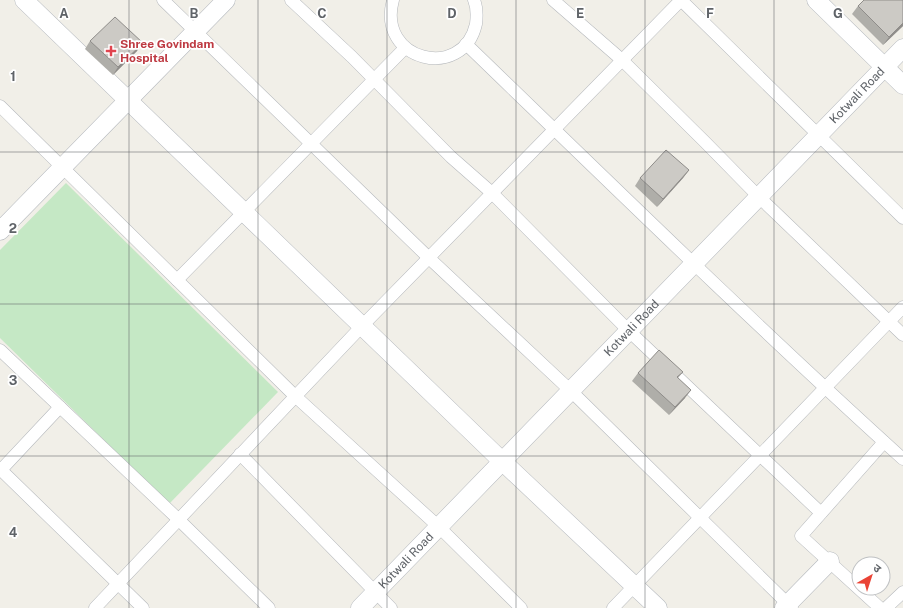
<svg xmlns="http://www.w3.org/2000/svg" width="903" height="608" font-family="'Public Sans','Noto Sans Devanagari',sans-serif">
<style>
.green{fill:#c5e8c5}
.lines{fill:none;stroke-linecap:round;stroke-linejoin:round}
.street-casing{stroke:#b5b8bc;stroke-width:13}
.secondary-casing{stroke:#b6babf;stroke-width:19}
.street{stroke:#fff;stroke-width:12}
.secondary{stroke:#fff;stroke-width:18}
.wall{fill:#afaea9}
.shaded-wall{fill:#8f8d8a}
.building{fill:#cccac5;stroke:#8f8d8a}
.grid{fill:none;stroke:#5f6368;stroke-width:1;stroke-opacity:0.55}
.health-dot{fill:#e0444e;stroke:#fff;stroke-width:1.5}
.labels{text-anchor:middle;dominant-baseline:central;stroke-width:3.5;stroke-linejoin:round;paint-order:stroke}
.health-label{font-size:12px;font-weight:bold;fill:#be3a42;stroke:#fff;text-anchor:start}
.street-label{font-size:12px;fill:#5f6368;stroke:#fff}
.grid-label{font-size:13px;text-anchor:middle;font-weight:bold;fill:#5f6368;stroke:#fff;stroke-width:3.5;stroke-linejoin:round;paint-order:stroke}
</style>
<rect width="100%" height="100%" fill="#f1efe8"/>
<path class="green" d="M66,183L278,392L169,504L0,338V250Z"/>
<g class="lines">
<g class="street-casing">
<g id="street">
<path d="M163,0L429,258L571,391L792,608"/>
<path d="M291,0L352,57L451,157L492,193L629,331L821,513"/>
<path d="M393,0C376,61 463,82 476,24C477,16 477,7 474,0"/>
<path d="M553,0L622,60L705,142L759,197L903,335"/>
<path d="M681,0L903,218"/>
<path d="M466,44C611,184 754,324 903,459"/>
<path d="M0,106L295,396L439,527L521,608"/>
<path d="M177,280L405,48"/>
<path d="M0,350L178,519L269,608"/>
<path d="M240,454L391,608"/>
<path d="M0,469L143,608"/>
<path d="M0,471L60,407"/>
<path d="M95,608L362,326L681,0"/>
<path d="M613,608L903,307"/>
<path d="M880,608L801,536L884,442"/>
<path d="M886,608L903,592"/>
</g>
</g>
<g class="secondary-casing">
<g id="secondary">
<path d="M24,0L503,462L658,608"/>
<path d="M816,0L903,85"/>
<path d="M0,231L226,0"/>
<path id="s1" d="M360,608L903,48"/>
<path d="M784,608L830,561"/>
</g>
</g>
<use href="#street" class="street"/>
<use href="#secondary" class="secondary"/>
</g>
<g class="wall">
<path d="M858,6L903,26L883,45L852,14Z"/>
<path d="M90,41L137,51L113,75L85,49Z"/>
<path d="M689,170L683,178L657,207L635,186L640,178Z"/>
<path d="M683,372L678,378L685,398L669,415L632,381L638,373Z"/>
</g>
<g class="shaded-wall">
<path d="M903,23V26L883,45L889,37Z"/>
<path d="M143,43L137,51L113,75L118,67Z"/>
<path d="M689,170L683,178L657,207L663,199Z"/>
<path d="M691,390L685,398L669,415L675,407Z"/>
</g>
<g class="building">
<path d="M864,0H903V23L889,37L858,6Z"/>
<path d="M115,17L143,43L118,67L90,41Z"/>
<path d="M666,150L689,170L663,199L640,178Z"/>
<path d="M659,350L683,372L677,377L691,390L675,407L638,373Z"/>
</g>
<path class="grid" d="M129,0V608M258,0V608M387,0V608M516,0V608M645,0V608M774,0V608M0,152H903M0,304H903M0,456H903"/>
<path class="health-dot" d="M109 45h4v4h4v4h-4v4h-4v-4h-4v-4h4z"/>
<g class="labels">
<g class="health-label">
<text x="120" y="44">Shree Govindam<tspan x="120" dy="14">Hospital</tspan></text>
</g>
<g class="street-label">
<text stroke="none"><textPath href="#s1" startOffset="714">Kotwali Road</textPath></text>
<text stroke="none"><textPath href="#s1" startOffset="390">Kotwali Road</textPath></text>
<text stroke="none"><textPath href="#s1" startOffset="66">Kotwali Road</textPath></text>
</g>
</g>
<g class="grid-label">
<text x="64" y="18">A</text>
<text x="194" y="18">B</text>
<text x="322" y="18">C</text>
<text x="452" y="18">D</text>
<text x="580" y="18">E</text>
<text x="710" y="18">F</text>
<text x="838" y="18">G</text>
<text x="13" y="81">1</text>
<text x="13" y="233">2</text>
<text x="13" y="385">3</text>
<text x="13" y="537">4</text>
</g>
<g transform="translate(871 576) rotate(39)"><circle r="19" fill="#ffffff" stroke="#bfc1c3"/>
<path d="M0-3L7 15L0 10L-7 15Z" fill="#ea4335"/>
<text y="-6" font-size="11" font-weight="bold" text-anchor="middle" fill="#5f6368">उ</text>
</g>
</svg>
